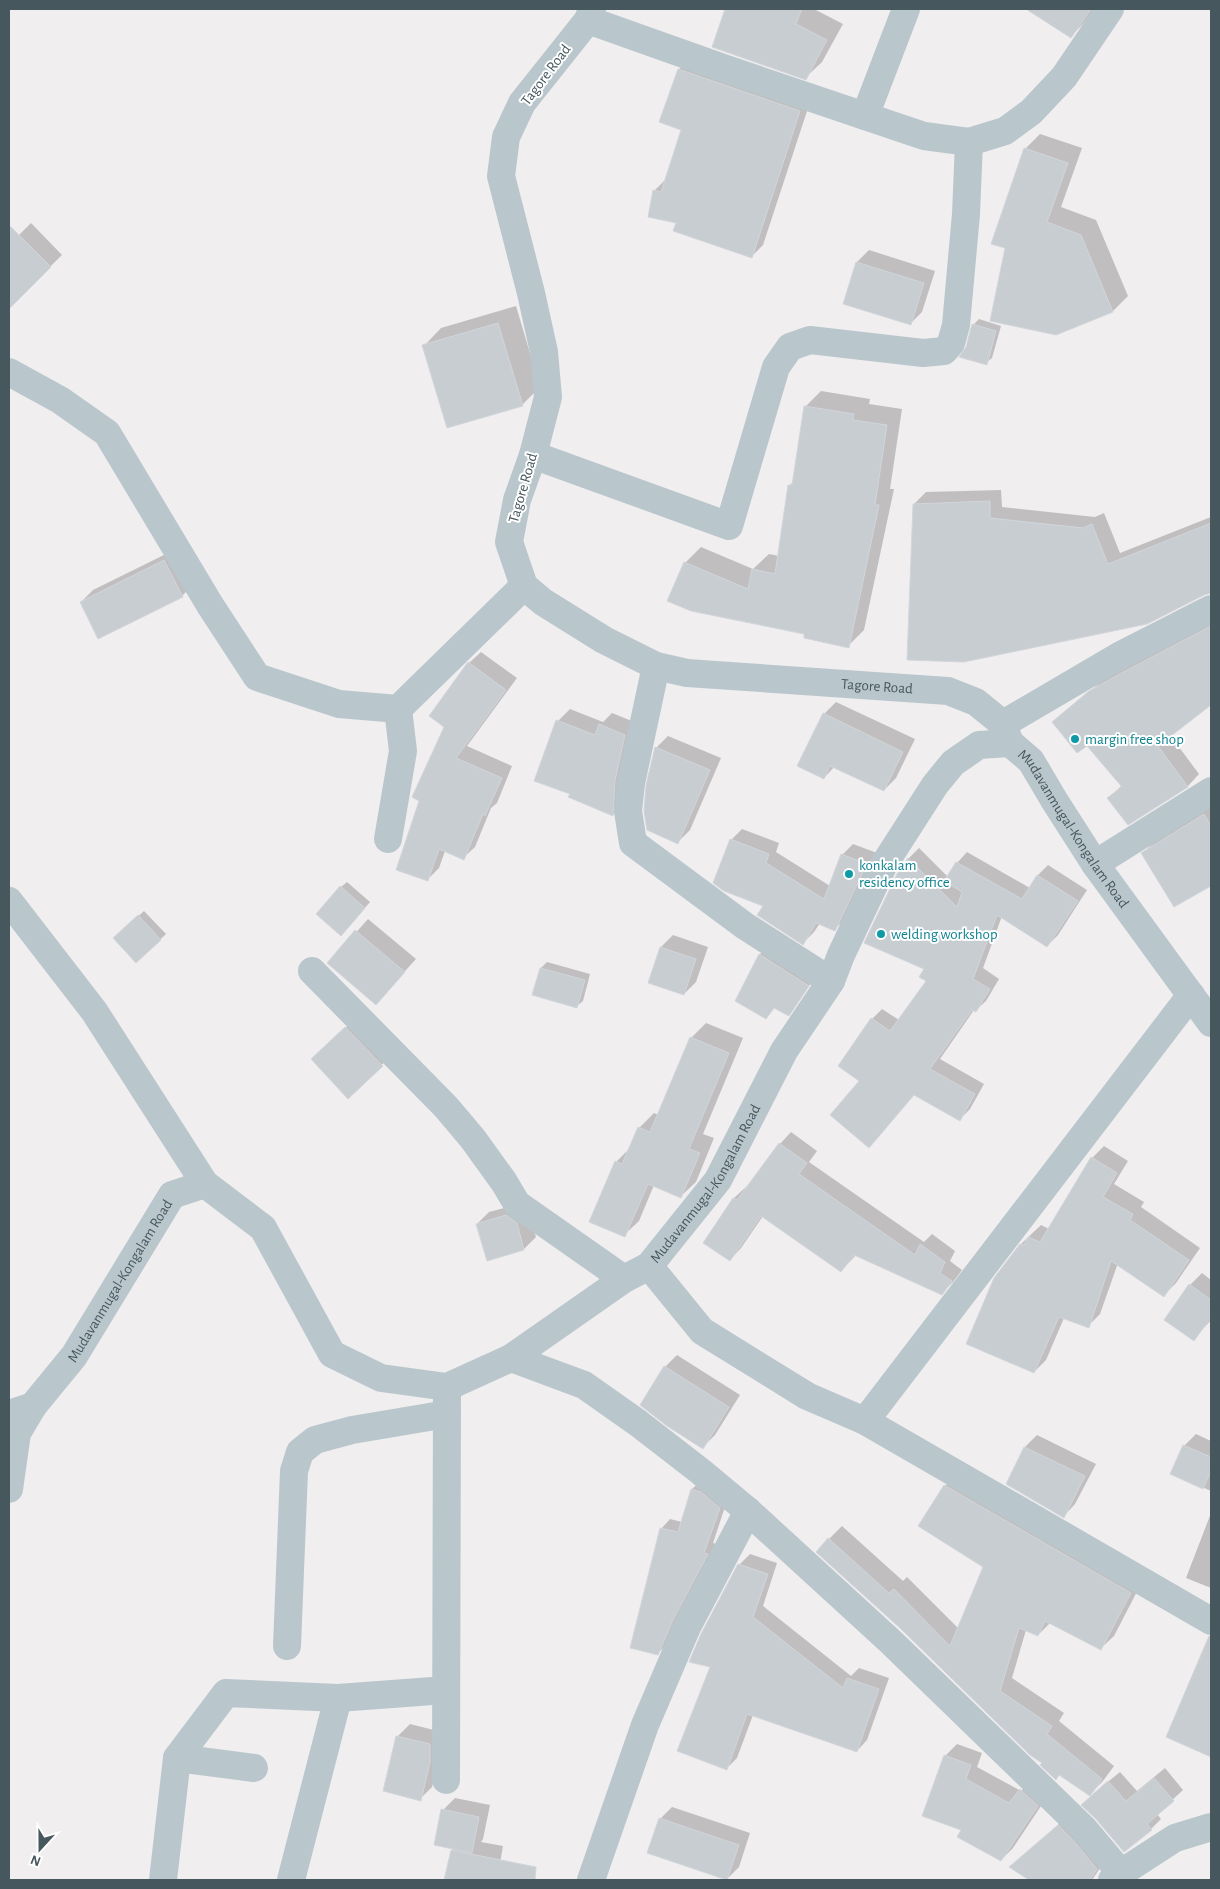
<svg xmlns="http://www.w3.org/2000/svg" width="1220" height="1889" font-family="'Alegreya Sans',sans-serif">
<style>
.shadow{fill:#0003}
.building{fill:#c8cdd2;stroke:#d2d6db}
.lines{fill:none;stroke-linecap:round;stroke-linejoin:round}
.minor{stroke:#b9c7cd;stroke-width:28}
.culture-dot{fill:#0f9aa8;stroke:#fff;stroke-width:2}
.labels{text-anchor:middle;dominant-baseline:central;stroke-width:4;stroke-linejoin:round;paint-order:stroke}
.street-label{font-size:15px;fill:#46575d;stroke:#fff}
.culture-label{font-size:15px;fill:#0d838f;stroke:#fff;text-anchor:start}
</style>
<rect width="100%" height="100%" fill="#f1eeef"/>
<g class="shadow">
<path d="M727,9H814L843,24L822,62L805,78L713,47Z"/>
<path d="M1030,9H1094L1083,24L1071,36L1030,10Z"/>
<path d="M691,58L811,99L763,245L751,257L654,191L666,179L683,129L661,121L679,69Z"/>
<path d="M1040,134L1082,148L1061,207L1096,220L1128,296L1113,311L1056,333L1025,149Z"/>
<path d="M31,223L62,255L9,307V245Z"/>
<path d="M869,250L935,271L922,312L910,324L845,303L857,262Z"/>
<path d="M516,306L540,387L522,405L424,346L441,328Z"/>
<path d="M979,319L1001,326L992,358L986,363L967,348L973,325Z"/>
<path d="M821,391L870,399L869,404L902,409L890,489H894L864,630L848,646L806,633L685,563L701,547L753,569L769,554L779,556L790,485L794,481L805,407Z"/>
<path d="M1001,490L1002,507L1095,517L1104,513L1120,553L1211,517V592L1204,594L914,504L926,492Z"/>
<path d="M176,549L194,584L182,596L81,602L93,590Z"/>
<path d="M1211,622V704L1170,735L1199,774L1188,786L1128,823L1109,798L1122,785L1087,744L1054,722L1103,680Z"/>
<path d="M481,652L517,678L467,746L512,766L497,803L491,808L475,847L463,858L445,851L439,868L427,880L446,726L469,663Z"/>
<path d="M836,702L915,739L896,778L884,790L835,766L824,778V714Z"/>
<path d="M570,709L603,722L612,713L637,723L625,803L613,815L571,793L558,721Z"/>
<path d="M668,736L721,758L690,830L678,842L656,748Z"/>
<path d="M1211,806V884L1175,906L1143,853L1155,841Z"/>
<path d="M742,829L779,843L776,852L830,886L842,855L853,844L877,853L846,918L835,929L820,923L814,932L803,943L765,905L731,840Z"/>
<path d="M919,848L948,877L957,863L967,852L1030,888L1038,875L1048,865L1087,890L1058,935L1047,946L1002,916L983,968L999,979L986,1001L975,1011L974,1010L940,1059L984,1084L970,1109L960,1119L914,1094L861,1081L872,1019L882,1009L899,1020L927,980L926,968L898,874L909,858Z"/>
<path d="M347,882L370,902L347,929L341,887Z"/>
<path d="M144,911L166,934L136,962L120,933Z"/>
<path d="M368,919L416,959L376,1003L329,963Z"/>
<path d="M673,935L708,947L696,982L684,994L661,947Z"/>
<path d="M766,949L814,979L789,1014L775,1007L766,1018L737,1001L760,954Z"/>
<path d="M547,962L590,974L583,1001L577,1006L534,995L541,968Z"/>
<path d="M358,1016L394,1053L348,1097L324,1048Z"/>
<path d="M706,1023L743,1038L703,1134L714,1138L696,1182L681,1196L654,1185L639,1221L624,1235L616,1162L631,1147L639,1128L654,1113L659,1115L691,1038Z"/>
<path d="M791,1132L817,1151L809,1162L924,1242L932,1234L955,1251L950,1261L962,1270L953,1282L941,1294L856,1255L841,1271L763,1216L741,1248L730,1260L704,1242L734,1198L746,1187L747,1188L780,1144Z"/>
<path d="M1104,1146L1128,1161L1114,1184L1144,1202L1141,1207L1200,1248L1176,1283L1164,1295L1118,1263L1100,1314L1088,1326L1064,1318L1046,1360L1034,1372L1021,1244L1041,1225L1049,1229L1092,1158Z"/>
<path d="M519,1204L528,1211L536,1237L524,1249L488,1259L477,1224L489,1212Z"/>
<path d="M1202,1273L1211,1280V1320L1194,1339L1190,1285Z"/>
<path d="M677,1355L740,1395L715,1435L703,1447L641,1405L665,1367Z"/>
<path d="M1196,1434L1211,1441V1491L1172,1474L1184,1446Z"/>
<path d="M1037,1435L1096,1464L1075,1504L1064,1516L1007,1484L1025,1447Z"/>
<path d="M958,1473L1143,1580L1114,1636L1101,1648L1051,1622L1038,1635L1026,1630L1012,1678L1064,1713L1059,1721L1114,1766L1103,1781L1090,1794L1044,1763L829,1539L842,1526L903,1581L907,1577L959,1629L985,1566L920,1526L945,1486Z"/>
<path d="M702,1480L728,1498L713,1543L716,1544L667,1644L658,1653L661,1529L670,1519L682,1522L692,1489Z"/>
<path d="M1211,1513V1588L1186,1578Z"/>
<path d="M750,1554L777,1563L763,1606L851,1676L859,1668L889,1678L867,1740L857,1751L753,1715L737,1758L727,1768L711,1666L739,1565Z"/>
<path d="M1211,1642V1751L1208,1754L1205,1648Z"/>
<path d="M410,1724L442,1732V1749L432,1787L420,1799L384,1790L398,1736Z"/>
<path d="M957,1744L982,1753L977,1767L1021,1791L1033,1778L1049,1794L1013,1848L1001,1860L963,1829L945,1756Z"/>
<path d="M1165,1768L1183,1790L1157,1814L1161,1819L1151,1829L1097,1818L1093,1794L1120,1772L1137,1791Z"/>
<path d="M455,1798L490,1805L483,1839L481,1842L503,1846L497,1880H446L452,1850L454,1848L443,1810Z"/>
<path d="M672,1807L750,1833L739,1867L727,1879L660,1819Z"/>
<path d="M1070,1814L1108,1856L1092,1880H1031L1011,1867Z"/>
</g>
<g class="building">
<path d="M725,9H802L796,24L827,40L806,80L712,47Z"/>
<path d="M1026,9H1091L1071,38Z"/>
<path d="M678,69L800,111L752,258L673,231L676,223L648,217L653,190L661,192L681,130L659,122Z"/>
<path d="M1024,148L1068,163L1047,222L1081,235L1113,312L1056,335L990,321L1005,248L991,244Z"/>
<path d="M9,225L51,267L9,309Z"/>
<path d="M856,262L924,283L911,325L843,304Z"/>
<path d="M498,323L523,406L447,428L422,345Z"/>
<path d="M972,324L996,331L987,365L959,357L966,347Z"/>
<path d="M804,406L854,414L853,420L887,425L875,505H879L849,648L804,638V634L691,611L667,601L684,562L748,589L752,569L775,574L788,485H792Z"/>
<path d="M990,501V518L1083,528L1092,524L1108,564L1211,523V593L1204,595L1147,624L964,662L907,660L913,504Z"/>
<path d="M164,560L183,597L98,639L80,602Z"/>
<path d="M1211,626V705L1158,746L1188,787L1128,825L1107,798L1122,787L1087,746L1077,753L1052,722L1089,691L1127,670Z"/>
<path d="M468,662L506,690L456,758L502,778L485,816L483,814L464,860L439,849L428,881L396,870L419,801L412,797L444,727L429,716Z"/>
<path d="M823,713L903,752L884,791L830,766L824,779L797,766Z"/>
<path d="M556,720L595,735L599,724L625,735L615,781L613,816L568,797L570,794L534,781Z"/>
<path d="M655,747L710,770L678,844L647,830L644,811L646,785Z"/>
<path d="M1204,814L1211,826V886L1174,907L1141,853Z"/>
<path d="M730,839L769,854L766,863L824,899L841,854L867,864L835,931L816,923L803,945L757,915L763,906L724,891L713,883Z"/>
<path d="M908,858L957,907L962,892L944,881L956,862L1022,899L1037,875L1078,901L1047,947L997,915L973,979L990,989L976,1012L972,1010L930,1069L975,1094L960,1121L914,1095L869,1148L830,1115L859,1081L838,1066L871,1018L890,1031L926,981L919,977L924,969L864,943L897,874Z"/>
<path d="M340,886L365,908L341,936L316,914Z"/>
<path d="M138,915L161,940L136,963L113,938Z"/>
<path d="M355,930L405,972L376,1005L327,963Z"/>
<path d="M660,947L696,959L684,995L648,983Z"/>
<path d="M759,954L809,986L789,1016L774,1008L766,1019L735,1001Z"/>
<path d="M540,968L585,980L577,1008L532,995Z"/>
<path d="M345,1027L383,1066L348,1099L311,1059Z"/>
<path d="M690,1037L729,1053L689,1149L700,1153L681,1198L648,1184L625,1237L589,1222L615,1161L622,1164L638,1127L650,1132Z"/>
<path d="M779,1143L807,1163L799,1174L915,1255L920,1244L945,1262L940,1273L952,1281L942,1295L854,1255L841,1272L761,1216L730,1261L703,1243L733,1198L737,1200Z"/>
<path d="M1091,1157L1117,1173L1103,1197L1133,1214L1130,1220L1189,1260L1164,1297L1111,1261L1089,1328L1059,1317L1034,1373L966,1344L994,1278L1020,1244L1024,1245L1028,1237L1040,1242Z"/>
<path d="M506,1215L517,1223L524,1250L487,1261L476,1224Z"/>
<path d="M1189,1284L1211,1300V1317L1194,1341L1164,1320Z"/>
<path d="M664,1366L729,1407L703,1449L667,1426L640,1405Z"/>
<path d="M1183,1445L1211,1457V1471L1203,1489L1170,1474Z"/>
<path d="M1024,1447L1085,1476L1064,1518L1006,1484Z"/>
<path d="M944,1485L1131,1593L1101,1650L1045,1621L1038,1636L1019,1628L1000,1691L1052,1726L1047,1734L1102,1779L1090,1796L1059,1775L1056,1780L1040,1765L1042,1763L1030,1755L901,1629L816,1552L828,1538L889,1593L894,1589L950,1646L983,1567L918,1526Z"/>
<path d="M691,1489L701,1492L720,1508L704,1553L708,1554L673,1620L658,1655L630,1648L660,1528L678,1532Z"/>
<path d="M738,1564L768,1574L753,1617L843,1688L847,1678L879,1689L857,1752L747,1714L727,1770L677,1751L710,1667L689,1662L701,1634Z"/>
<path d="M1209,1636L1211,1637V1757L1166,1737Z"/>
<path d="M396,1736L430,1744V1762L421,1801L383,1791Z"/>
<path d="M944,1755L971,1765L966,1779L1009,1803L1020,1789L1038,1806L1001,1861L957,1837L961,1830L922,1816Z"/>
<path d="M1154,1778L1174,1801L1147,1824L1152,1830L1124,1852L1096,1819L1081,1805L1108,1781L1126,1801Z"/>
<path d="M441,1809L479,1817L472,1853L434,1845Z"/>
<path d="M659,1818L739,1845L727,1880L647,1853Z"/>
<path d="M1058,1825L1073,1840L1097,1869L1090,1880H1029L1009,1867Z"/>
<path d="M451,1850L536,1867L535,1880H444Z"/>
</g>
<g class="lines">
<g class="minor">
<path id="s1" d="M592,9L588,20L522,103L506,137L501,176L531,293L544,352L548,397L533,455L517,500L509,542L524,586L543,602L604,640L656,666L687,673L948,691L976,702L1003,724L1010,743"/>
<path d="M588,20L726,69L924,136L969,142L1005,131L1031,112L1064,77L1110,9"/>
<path d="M865,116L906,9"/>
<path d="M9,372L60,400L107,433L210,605L257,677L339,704L398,709L524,586"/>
<path d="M533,455L729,526L776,367L790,347L810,340L923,353L944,351L951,343L956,325L966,214L969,142"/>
<path d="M656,666L631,783L628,811L633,843L745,926L831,981"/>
<path d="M1003,724L1119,656L1211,609"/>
<path d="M388,839L403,751L398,709"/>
<path d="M1095,864L1211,791"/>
<path id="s2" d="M9,901L94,1011L205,1184L263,1228L332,1354L381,1378L447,1387L511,1358L624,1279L649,1266L718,1180L784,1051L831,981L841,955L883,866L935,785L953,763L979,745L1010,743L1031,761L1054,800L1095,864L1211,1023"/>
<path d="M312,971L446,1107L473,1139L504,1182L517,1204L624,1279"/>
<path d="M649,1266L702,1331L807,1396L865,1421L1211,1621"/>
<path d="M511,1358L584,1385L638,1423L700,1471L748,1511L890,1641L1084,1829L1121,1873"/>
<path id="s3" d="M9,1414L33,1406L74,1356L172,1195L205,1184"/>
<path d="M865,1421L1191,995"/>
<path d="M9,1489L17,1433L33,1406"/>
<path d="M287,1646L294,1471L300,1452L315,1440L352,1430L447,1414"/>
<path d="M177,1758L226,1693L338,1698L446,1690"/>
<path d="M446,1780L447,1387"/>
<path d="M163,1880L177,1758L254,1768"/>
<path d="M291,1880L338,1698"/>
<path d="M591,1880L645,1725L687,1627L748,1511"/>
<path d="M1112,1880L1121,1873L1175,1838L1211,1827"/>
</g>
</g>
<g class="culture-dot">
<circle cx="1075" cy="739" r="5"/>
<circle cx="849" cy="874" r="5"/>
<circle cx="881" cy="934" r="5"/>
</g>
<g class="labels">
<g class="street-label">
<text transform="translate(546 75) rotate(-53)">Tagore Road</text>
<text transform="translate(523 488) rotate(-74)">Tagore Road</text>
<text stroke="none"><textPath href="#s1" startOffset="995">Tagore Road</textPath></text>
<text stroke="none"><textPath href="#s2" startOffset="1679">Mudavanmugal-Kongalam Road</textPath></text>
<text stroke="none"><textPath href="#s2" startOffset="1019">Mudavanmugal-Kongalam Road</textPath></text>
<text stroke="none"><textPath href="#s3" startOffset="178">Mudavanmugal-Kongalam Road</textPath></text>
</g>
<g class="culture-label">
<text x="1085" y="739">margin free shop</text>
<text x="859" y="865">konkalam<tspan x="859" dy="17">residency office</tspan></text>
<text x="891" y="934">welding workshop</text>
</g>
</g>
<rect width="1220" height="1889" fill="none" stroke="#46575d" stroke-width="20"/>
<g transform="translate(40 1849) rotate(201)" stroke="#ffffff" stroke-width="4" paint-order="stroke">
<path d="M0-4L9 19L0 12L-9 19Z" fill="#46575d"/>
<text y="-8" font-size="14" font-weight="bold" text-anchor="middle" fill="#46575d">N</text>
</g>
</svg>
